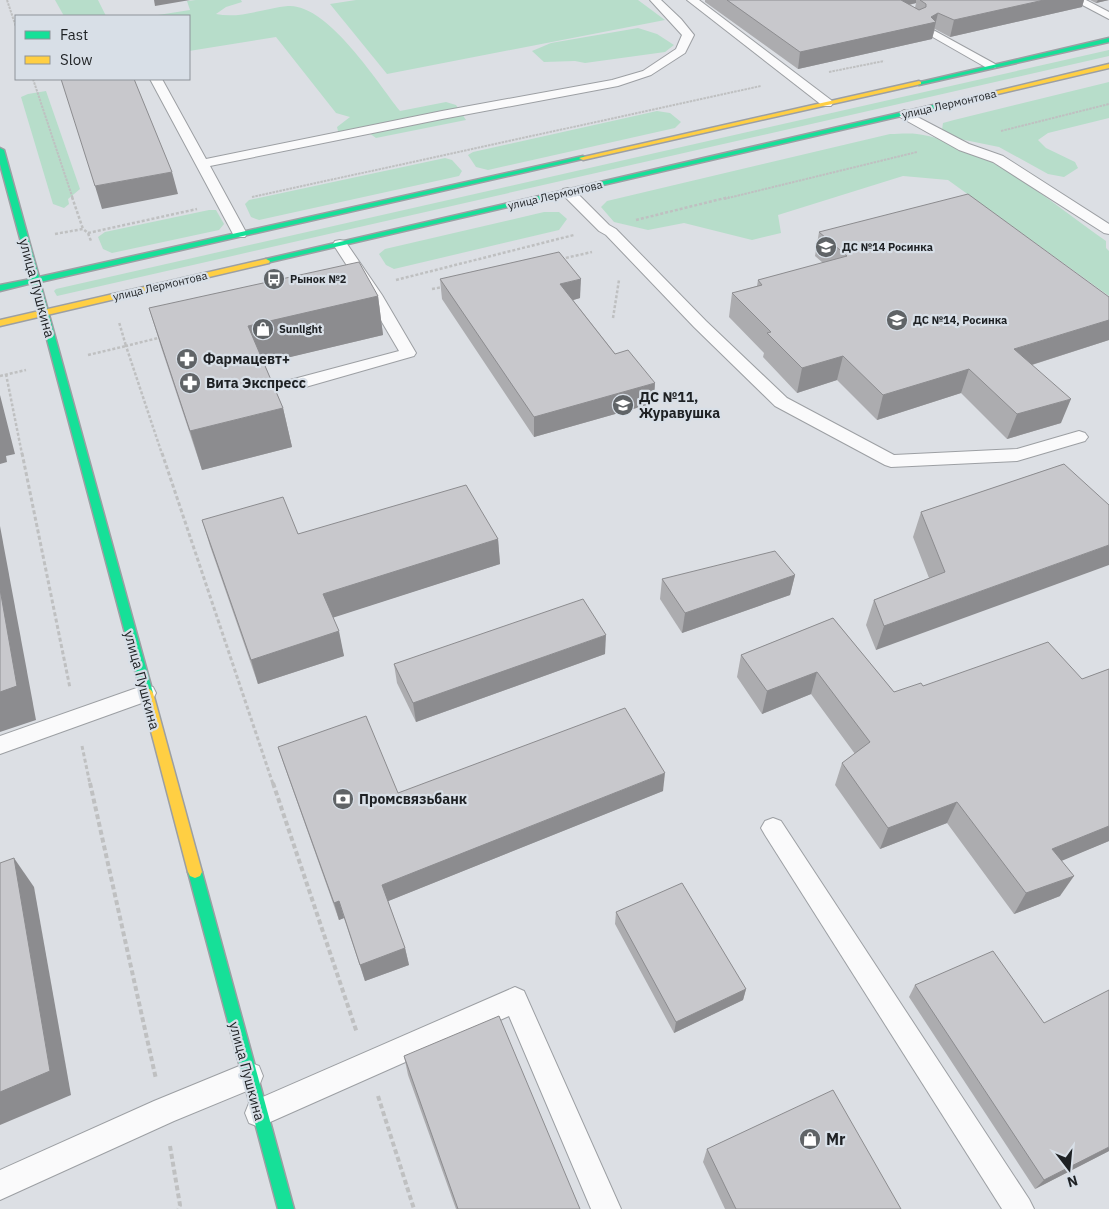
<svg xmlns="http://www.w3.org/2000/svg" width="1109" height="1209" font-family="'IBM Plex Sans',sans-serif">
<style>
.green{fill:#b7ddca}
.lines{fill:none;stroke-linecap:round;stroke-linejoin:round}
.lane-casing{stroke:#9c9fa3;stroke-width:2}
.fast-casing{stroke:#9c9fa3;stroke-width:3}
.slow-casing{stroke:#9c9fa3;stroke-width:3}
.path-far3{stroke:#bfc0c1;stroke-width:2;stroke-dasharray:2.5 1;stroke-linecap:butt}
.path-far2{stroke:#bfc0c1;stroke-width:2.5;stroke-dasharray:3 2;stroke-linecap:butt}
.path-far1{stroke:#bfc0c1;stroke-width:3;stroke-dasharray:4 2.5;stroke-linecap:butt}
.path{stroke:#bfc0c1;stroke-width:4;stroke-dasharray:5 3;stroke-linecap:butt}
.lane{fill:#fafafb;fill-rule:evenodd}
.fast{fill:#16e098;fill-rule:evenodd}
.slow{fill:#ffcf43;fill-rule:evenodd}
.wall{fill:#acacaf;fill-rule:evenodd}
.shaded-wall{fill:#8c8c8f}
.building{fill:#c8c8cc;stroke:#8c8c8f}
.labels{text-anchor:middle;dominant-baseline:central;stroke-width:4.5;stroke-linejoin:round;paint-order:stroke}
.far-street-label{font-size:11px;fill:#1e2124;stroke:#d8dfe7}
.far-poi-label{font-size:11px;font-weight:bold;fill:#1e2124;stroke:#d8dfe7;text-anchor:start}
.street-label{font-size:14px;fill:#1e2124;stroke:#d8dfe7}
.poi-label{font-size:14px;font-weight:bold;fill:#1e2124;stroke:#d8dfe7;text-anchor:start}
.near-poi-label{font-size:16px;font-weight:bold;fill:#1e2124;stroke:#d8dfe7;text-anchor:start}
</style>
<rect width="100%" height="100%" fill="#dcdfe4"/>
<g class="green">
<path d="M55,0H98L106,16H64Z"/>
<path d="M196,0H241L242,2L226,7L216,14C240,19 265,8 288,6C327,3 378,83 400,111L446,102L456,105L466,120L376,138L369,133L340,139L337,127L350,117L336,113L276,37L189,51V16H160L158,15L190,10L187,1Z"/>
<path d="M356,0H638L665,20L387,74L330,4Z"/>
<path d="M638,28L657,34L674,45L665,52L585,63L575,61L544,62L532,51L551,43Z"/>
<path d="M1109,50V56L57,296L54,291L56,289Z"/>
<path d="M1109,82V118L1048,133L1038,140L1046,148L1075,162L1078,168L1064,177L1048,174L999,147L950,137L942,130L943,123L954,120Z"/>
<path d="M46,91L80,189L68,199L69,204L64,208L53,204L21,97L28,94Z"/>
<path d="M657,111L670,113L681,122L675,128L488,170L476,167L468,155L473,152Z"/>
<path d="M890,134C898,134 908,133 917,134C983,143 1052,203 1106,241V248L1109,251V296L948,180L903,176L778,215L781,233L752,240L684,223L648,230L614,222L601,207L607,201Z"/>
<path d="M445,158L452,160L462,171L459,176L259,220L251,217L245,204L249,200Z"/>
<path d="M209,210H216L224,224L219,230L112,253L103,249L98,237L105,232Z"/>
<path d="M544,212H559L567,219L559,230L394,269L386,265L379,254L385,249Z"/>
</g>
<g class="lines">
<g class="lane-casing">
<g id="lane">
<path d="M650,0H661L681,19L694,35L685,53L651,75L618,86L442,119L210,166L247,234L245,237H235L233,234L150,79H162L206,159L442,111L612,80L643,71L676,49L682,35Z"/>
<path d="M687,0H699L831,100L833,103L831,106H823Z"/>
<path d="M1073,0H1086L1109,12V19Z"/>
<path d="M935,31L995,64L997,66L995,68H987L931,36L929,34L931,32Z"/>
<path d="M904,110L969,144L1003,156L1109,224V234L1104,233L993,162L959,150L900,117L898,114Z"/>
<path d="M568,188L573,189L609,225L616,229L706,321L787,398L894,455L1017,449L1079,431L1085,433L1088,437L1085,441L1017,461L891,467L885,465L775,406L694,327L606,235L599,231L563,195L561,192L563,189Z"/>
<path d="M340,240L345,241L382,295L416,353L414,356L302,388H290L288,384L290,380L399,351L366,295L333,244L335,241Z"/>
<path d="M145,685L153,687L156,693L153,699L0,754V736Z"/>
<path d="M773,818L781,821L1029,1199L1034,1209H1002L765,835L761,828L765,821Z"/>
<path d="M515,987L524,991L621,1209H591L509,1016L259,1127L249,1123L245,1113L249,1103Z"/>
<path d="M249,1062L259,1066L263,1076L259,1086L174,1121L0,1200V1170L154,1101Z"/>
</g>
</g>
<g class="fast-casing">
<g id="fast">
<path d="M1109,38V42L919,85L916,83Z"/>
<path d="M938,104L941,106L940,107L266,263L262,261L266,259Z"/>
<path d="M0,148L4,150L39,277L583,156L587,158L40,282L153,693L151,696H143L141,693L32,283L0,291V285L31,279L0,164Z"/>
<path d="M195,866L200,868L202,872L294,1209H278L188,872L190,868Z"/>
</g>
</g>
<g class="slow-casing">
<g id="slow">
<path d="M1109,64V68L938,108L935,106Z"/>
<path d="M919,81L921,82V84L583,160L579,158Z"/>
<path d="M266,259L270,261L269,263L0,326V320Z"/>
<path d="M147,688L151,690L153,693L202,872L200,876L195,878L190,876L188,872L141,693L143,690Z"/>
</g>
</g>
<g class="path-far3">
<path d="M7,0L16,27"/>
<path d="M829,72L884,61"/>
<path d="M33,79L73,199"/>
<path d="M1001,131L1109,104"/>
<path d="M252,197L761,86"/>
<path d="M724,199L917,152"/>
</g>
<g class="path-far2">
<path d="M72,197L83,229"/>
<path d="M636,220L729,197"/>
<path d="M88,233L197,209"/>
<path d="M55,234L83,229L88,233L91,241"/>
<path d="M561,259L592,252"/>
<path d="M396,280L574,235"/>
<path d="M432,289L443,287"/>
<path d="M613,318L619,280"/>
<path d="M162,337L126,346L162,454"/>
<path d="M88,355L126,346L119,322"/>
<path d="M6,374L22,454"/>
<path d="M0,376L26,370"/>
</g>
<g class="path-far1">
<path d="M22,453L70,688"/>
<path d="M162,453L273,784"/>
<path d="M82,746L90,784"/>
</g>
<g class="path">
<path d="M90,783L156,1079"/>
<path d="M273,783L357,1033"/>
<path d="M378,1096L414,1209"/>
<path d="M170,1146L180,1205L178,1209"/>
</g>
<use href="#lane" class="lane"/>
<use href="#fast" class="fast"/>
<use href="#slow" class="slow"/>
</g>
<g class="wall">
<path d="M705,0H1084L1082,7L950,37L935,29L932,39L798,69L705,2ZM916,3L915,8L909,5Z"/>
<path d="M1090,0H1109L1096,3Z"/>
<path d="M819,232L1109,297V340L1032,365L1061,423L1007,439L961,393L877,420L837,380L797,393L763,357L764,353L729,317L732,293L757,286L758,280L823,263L815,256Z"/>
<path d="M440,279L580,298L573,300L654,403L534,437L442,299Z"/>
<path d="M378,296L383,335L264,363L283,408L292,447L202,470L161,347L149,308Z"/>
<path d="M1064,464L876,650L866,625L874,600L929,578L913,537L921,512Z"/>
<path d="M202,520L298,534L498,539L500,564L333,617L344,656L258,684L210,546Z"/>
<path d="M795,575L790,595L682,633L660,599L662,579Z"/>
<path d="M833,618L894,692L923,686L1082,679L1109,669V841L1062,860L1060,896L1014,914L947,823L880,849L835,785L842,763L855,754L811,694L762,714L737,677L741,655Z"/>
<path d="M605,654L416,722L397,683L394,664Z"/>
<path d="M278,747L398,793L663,791L388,901L405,948L409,965L365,981L344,918L339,920L284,765Z"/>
<path d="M616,912L746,989L743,1000L674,1033L615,924Z"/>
<path d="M915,985L1044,1023L1109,1151L1035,1189L909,997Z"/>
<path d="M404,1056L580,1209H456L408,1075Z"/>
<path d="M707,1149L901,1209H725L703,1162Z"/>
</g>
<g class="shaded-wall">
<path d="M154,0H190L155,6Z"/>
<path d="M895,0H916V3L895,8Z"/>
<path d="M1044,0H1084L1082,7L950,37L954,20Z"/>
<path d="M1098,0H1109L1096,3Z"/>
<path d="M938,13L932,39L798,69L800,52L931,17Z"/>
<path d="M172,172L178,194L102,209L95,186Z"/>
<path d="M581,279L580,298L560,304V284Z"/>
<path d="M378,296L383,335L257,365L248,326Z"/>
<path d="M1109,320V340L1006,373L1014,349Z"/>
<path d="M843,356L837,380L797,393L802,368Z"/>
<path d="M969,369L961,393L877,420L883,395Z"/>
<path d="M655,383L654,403L534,437V417Z"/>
<path d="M0,395L15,454L6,456L7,462L0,464Z"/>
<path d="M1071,399L1061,423L1007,439L1017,414Z"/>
<path d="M283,408L292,447L202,470L190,431Z"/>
<path d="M0,526L36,720L0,732Z"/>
<path d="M498,539L500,564L329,619L323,594Z"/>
<path d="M1109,545V565L876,650L884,626Z"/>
<path d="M795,575L790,595L682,633L685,613Z"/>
<path d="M339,631L344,656L258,684L251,660Z"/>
<path d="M606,635L605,654L416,722L413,703Z"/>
<path d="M817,672L811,694L762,714L767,691Z"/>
<path d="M665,773L663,791L386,902L382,885Z"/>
<path d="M957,802L947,823L880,849L888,828Z"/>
<path d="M1109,826V841L1040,870L1052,849Z"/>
<path d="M14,858L34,887L71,1095L0,1125V1092Z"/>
<path d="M1074,876L1060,896L1014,914L1026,893Z"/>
<path d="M339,901L344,918L339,920L334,903Z"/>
<path d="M405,948L409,965L365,981L360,965Z"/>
<path d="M746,989L743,1000L674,1033L676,1022Z"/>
<path d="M1109,1147V1151L1035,1189L1044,1180Z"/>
</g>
<g class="building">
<path d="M727,0H901L919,10L926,7V4L920,0H1044L954,20L938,13L931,17L936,22L800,52Z"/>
<path d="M61,79H134L172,172L95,186Z"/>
<path d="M968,194L1109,297V320L1014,349L1071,399L1017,414L969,369L883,395L843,356L802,368L767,333L771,332L732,293L762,285L758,280L847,256L819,232Z"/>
<path d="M559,252L581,279L560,284L615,354L628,350L655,383L534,417L440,279Z"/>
<path d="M359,262L378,296L248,326L283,408L190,431L149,308Z"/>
<path d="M1064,464L1109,505V545L884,626L874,600L945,572L921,512Z"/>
<path d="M466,485L498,539L323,594L339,631L251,660L202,520L283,497L298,534Z"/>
<path d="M775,551L795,575L685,613L662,579Z"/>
<path d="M0,589L17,686L0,692Z"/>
<path d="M583,599L606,635L413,703L394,664Z"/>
<path d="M833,618L894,692L921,683L923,686L1048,642L1082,679L1109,669V826L1052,849L1074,876L1026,893L957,802L888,828L842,763L870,742L817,672L767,691L741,655Z"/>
<path d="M625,708L665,773L382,885L405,948L360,965L339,901L334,903L278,747L366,716L398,793Z"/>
<path d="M14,858L50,1071L0,1092V863Z"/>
<path d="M682,883L746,989L676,1022L616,912Z"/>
<path d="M993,951L1044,1023L1109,990V1147L1044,1180L915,985Z"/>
<path d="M499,1016L580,1209H458L404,1056Z"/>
<path d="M833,1090L901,1209H736L707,1149Z"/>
</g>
<defs>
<g id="school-disc" transform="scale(1.125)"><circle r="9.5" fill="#606467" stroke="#d8dfe7"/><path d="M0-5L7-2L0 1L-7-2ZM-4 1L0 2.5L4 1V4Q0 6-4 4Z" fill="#fff"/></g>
<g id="bus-disc" transform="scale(1.125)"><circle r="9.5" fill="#606467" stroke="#d8dfe7"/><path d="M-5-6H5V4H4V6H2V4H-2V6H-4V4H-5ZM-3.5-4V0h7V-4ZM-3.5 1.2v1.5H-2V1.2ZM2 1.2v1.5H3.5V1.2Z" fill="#fff"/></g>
<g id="shop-disc" transform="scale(1.125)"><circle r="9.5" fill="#606467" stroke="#d8dfe7"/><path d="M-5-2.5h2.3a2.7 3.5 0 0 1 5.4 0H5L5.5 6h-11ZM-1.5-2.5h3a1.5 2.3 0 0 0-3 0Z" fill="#fff"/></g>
<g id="pharmacy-disc" transform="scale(1.125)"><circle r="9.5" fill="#606467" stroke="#d8dfe7"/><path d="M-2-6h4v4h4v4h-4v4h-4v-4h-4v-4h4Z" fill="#fff"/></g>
<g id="bank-disc" transform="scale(1.125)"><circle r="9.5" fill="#606467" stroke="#d8dfe7"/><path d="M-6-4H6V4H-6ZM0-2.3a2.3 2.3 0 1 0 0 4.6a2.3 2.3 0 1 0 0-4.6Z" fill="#fff"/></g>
</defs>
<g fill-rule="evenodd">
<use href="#school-disc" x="826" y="247"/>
<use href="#bus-disc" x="274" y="279"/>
<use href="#school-disc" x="897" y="320"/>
<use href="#shop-disc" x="263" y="329"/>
<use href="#pharmacy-disc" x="187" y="359"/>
<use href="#pharmacy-disc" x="190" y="383"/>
<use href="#school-disc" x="623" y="405"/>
<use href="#bank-disc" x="343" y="799"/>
<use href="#shop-disc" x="810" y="1139"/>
</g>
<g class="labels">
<g class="far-street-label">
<text transform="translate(949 104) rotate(-13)">улица Лермонтова</text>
<text transform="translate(555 195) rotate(-13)">улица Лермонтова</text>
<text transform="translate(160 286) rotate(-13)">улица Лермонтова</text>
</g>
<g class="far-poi-label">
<text x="842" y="247">ДС №14 Росинка</text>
<text x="290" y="279">Рынок №2</text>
<text x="913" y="320">ДС №14, Росинка</text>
<text x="279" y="329">Sunlight</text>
</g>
<g class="street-label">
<text transform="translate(37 288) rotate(75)">улица Пушкина</text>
<text transform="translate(142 680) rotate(75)">улица Пушкина</text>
<text transform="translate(247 1071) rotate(75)">улица Пушкина</text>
</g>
<g class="poi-label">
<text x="203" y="359">Фармацевт+</text>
<text x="206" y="383">Вита Экспресс</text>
<text x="639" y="397">ДС №11,<tspan x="639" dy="16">Журавушка</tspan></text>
<text x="359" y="799">Промсвязьбанк</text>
</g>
<g class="near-poi-label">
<text x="826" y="1139">Mr</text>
</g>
</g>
<rect x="15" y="15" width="175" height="65" fill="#d8dfe7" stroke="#8e9399"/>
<rect x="25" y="31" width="25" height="8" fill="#16e098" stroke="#8e9399"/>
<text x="60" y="40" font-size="15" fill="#1e2124">Fast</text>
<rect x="25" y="56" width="25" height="8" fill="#ffcf43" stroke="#8e9399"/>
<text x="60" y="65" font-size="15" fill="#1e2124">Slow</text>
<g transform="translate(1069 1169) rotate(164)" stroke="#d8dfe7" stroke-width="4" paint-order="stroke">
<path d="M0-4L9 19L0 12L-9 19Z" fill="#1e2124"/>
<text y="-8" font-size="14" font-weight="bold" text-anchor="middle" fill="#1e2124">N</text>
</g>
</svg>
